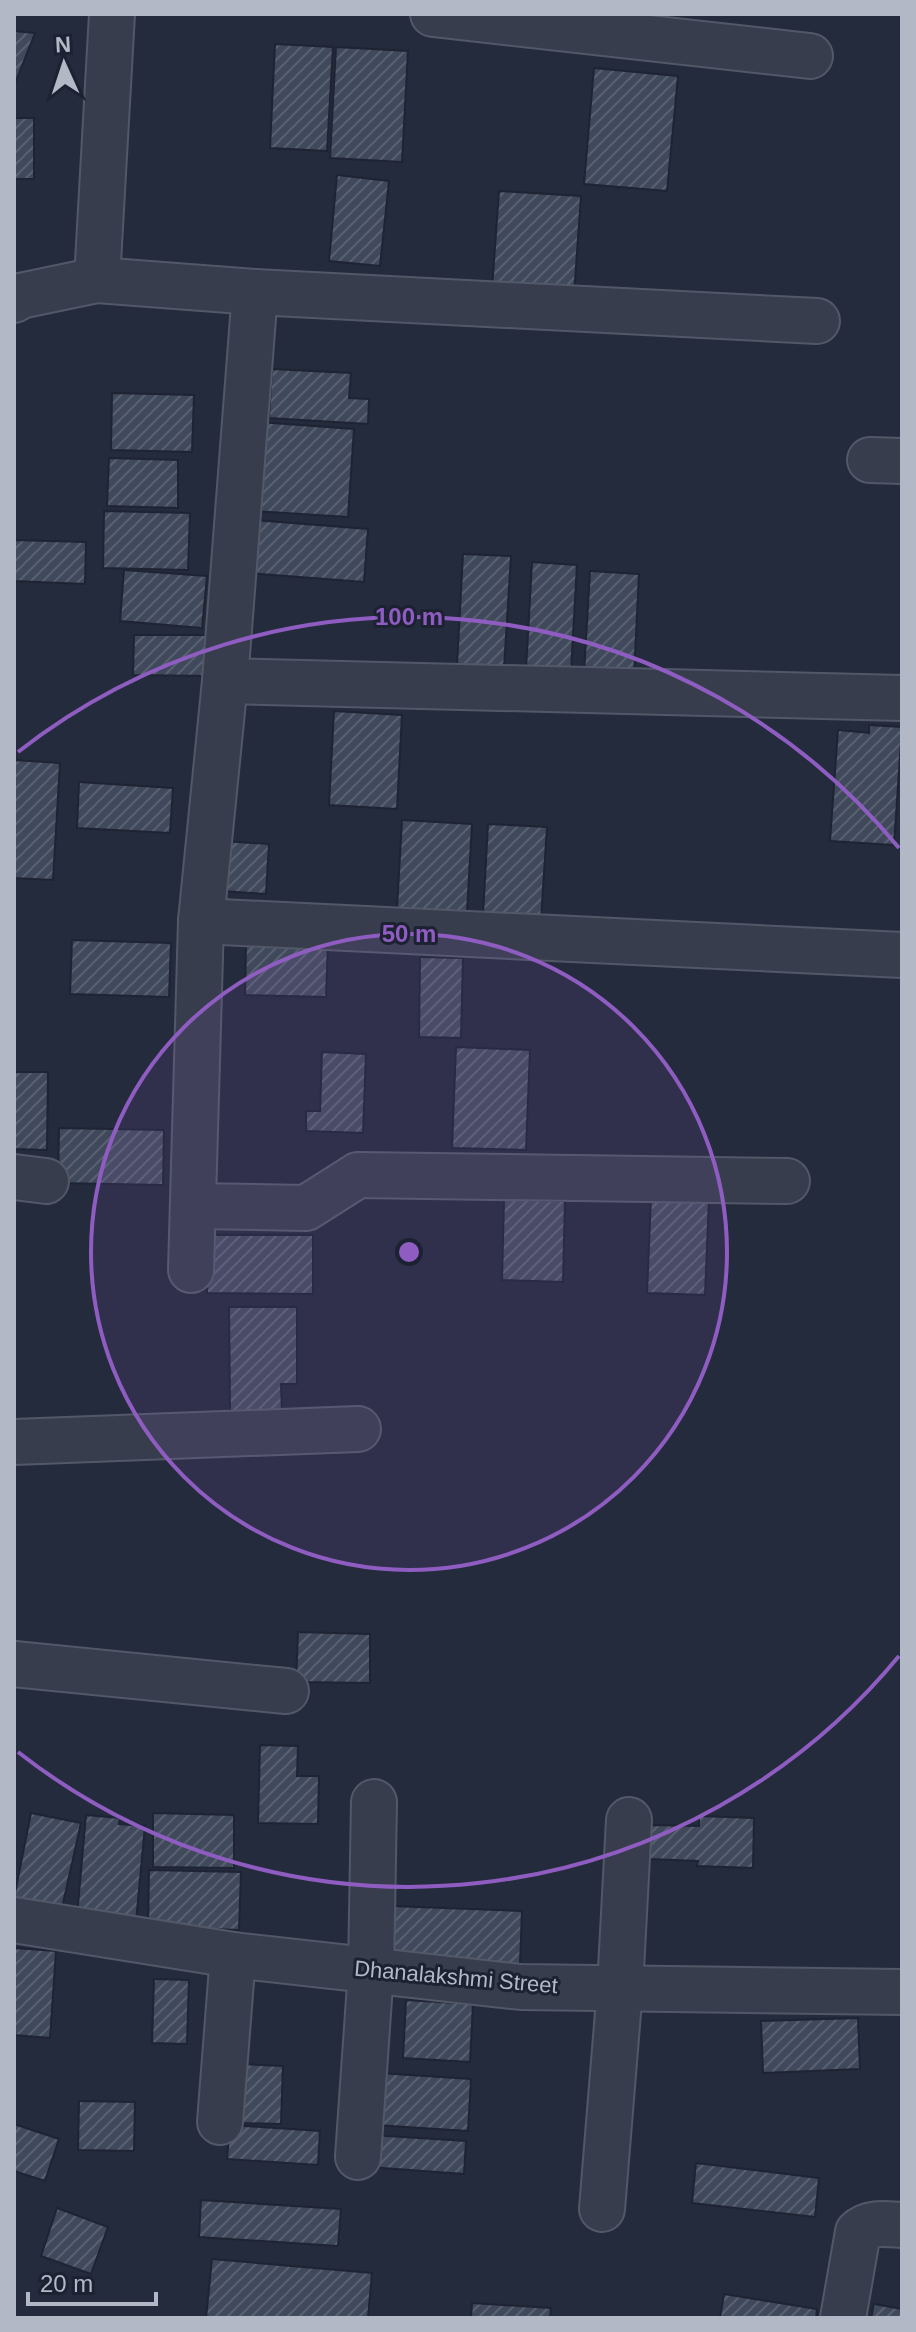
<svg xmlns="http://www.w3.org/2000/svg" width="916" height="2332" font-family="Arial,sans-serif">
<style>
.building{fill:url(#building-hatch);stroke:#1e2433;stroke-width:2}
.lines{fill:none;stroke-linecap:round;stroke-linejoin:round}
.street-casing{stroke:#525867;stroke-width:48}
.street{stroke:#373d4c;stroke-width:44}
.ring{fill:none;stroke:#8f5dc2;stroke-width:4}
.labels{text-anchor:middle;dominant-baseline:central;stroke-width:6;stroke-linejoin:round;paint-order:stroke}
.street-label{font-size:22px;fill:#b3b8c7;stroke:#1c2231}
.centre{fill:#8f5dc2;stroke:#1c2231;stroke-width:4}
.ring-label{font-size:24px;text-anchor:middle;font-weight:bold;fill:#8f5dc2;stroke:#1c2231;stroke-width:6;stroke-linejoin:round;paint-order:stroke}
</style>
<defs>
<pattern id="building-hatch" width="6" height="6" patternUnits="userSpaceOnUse" patternTransform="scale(2)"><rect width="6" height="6" fill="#40495b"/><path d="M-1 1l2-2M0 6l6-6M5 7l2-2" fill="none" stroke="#596171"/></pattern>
</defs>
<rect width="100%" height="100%" fill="#242b3c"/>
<g class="building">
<path d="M14,31L35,33L14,86Z"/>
<path d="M275,44L333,47L327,151L270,148Z"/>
<path d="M336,47L408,51L402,162L330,158Z"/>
<path d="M594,68L678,76L667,191L584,184Z"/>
<rect x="14" y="118" width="20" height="61"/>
<path d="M337,175L389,181L380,266L329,261Z"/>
<path d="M499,191L581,196L574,295L492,289Z"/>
<path d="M272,369L351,373L349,398L369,399L368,424L269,418Z"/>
<path d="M112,393L194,395L192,452L111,450Z"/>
<path d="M259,422L354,429L348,517L253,511Z"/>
<path d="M109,458L178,460V508L107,506Z"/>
<path d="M104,511L190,513L188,570L103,568Z"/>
<path d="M253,520L368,529L364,582L249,573Z"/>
<path d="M14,540L86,542L85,584L14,581Z"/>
<path d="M463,554L511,556L504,668L457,665Z"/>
<path d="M532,562L577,565L571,671L526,669Z"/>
<path d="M124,570L207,576L202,628L120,621Z"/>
<path d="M590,571L639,574L634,676L584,673Z"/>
<path d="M134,635H210L209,676L133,675Z"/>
<path d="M334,711L402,715L397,809L329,805Z"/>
<path d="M869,725L902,727L894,845L830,841L838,730L869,733Z"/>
<path d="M14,760L60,763L53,880L14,878Z"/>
<path d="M79,782L173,788L170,833L77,828Z"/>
<path d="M402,820L472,824L467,912L397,908Z"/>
<path d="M488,824L547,827L541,919L483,915Z"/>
<path d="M223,841L269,844L266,894L220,891Z"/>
<path d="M72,940L171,943L169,997L70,994Z"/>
<path d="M246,941L328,943L326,997L245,995Z"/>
<path d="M420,957L463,958L461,1038L419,1037Z"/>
<path d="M456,1047L530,1050L526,1150L452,1148Z"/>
<path d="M322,1052L366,1054L363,1133L306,1131V1111H320Z"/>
<path d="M14,1072H48L47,1150L14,1149Z"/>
<path d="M59,1128L164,1130L163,1185L58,1183Z"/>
<path d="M651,1197L709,1199L705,1295L647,1293Z"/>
<path d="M504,1199L565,1201L563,1282L502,1280Z"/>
<path d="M208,1235H313V1294L207,1293Z"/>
<path d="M229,1307H297V1384H281L282,1410L230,1411Z"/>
<path d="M298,1632L370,1634V1683L296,1682Z"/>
<path d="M260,1745L298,1746L297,1776H319L318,1824L258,1823Z"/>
<path d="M31,1813L81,1823L62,1908L14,1898Z"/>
<path d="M153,1813L234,1815V1868L153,1867Z"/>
<path d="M86,1815L120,1818L119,1824L145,1826L136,1922L77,1916Z"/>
<path d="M699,1816L754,1818L753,1868L697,1866L698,1861L649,1859L650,1825L699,1826Z"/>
<path d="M149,1870L241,1872L239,1930L148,1927Z"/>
<path d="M391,1906L522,1911L520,1964L389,1959Z"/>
<path d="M14,1948L56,1951L50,2038L14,2035Z"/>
<path d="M154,1979L189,1980L187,2044L152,2043Z"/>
<path d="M406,2000L473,2004L470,2062L403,2058Z"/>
<path d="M858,2018L860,2069L763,2073L761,2021Z"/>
<path d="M240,2064L283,2066L281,2124L239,2123Z"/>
<path d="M379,2073L471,2079L468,2131L375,2125Z"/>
<path d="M79,2101L135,2102L134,2151L78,2150Z"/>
<path d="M14,2124L59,2139L45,2181L14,2171Z"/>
<path d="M230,2125L320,2131L318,2165L227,2159Z"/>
<path d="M371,2135L466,2141L464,2174L369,2167Z"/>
<path d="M696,2163L819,2178L815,2217L692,2203Z"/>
<path d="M201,2200L341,2209L338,2246L199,2237Z"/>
<path d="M57,2208L108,2227L91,2274L41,2256Z"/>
<path d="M212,2259L372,2273L368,2318H206Z"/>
<path d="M724,2294L817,2309L816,2318H720Z"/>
<path d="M472,2303L551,2308L550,2318H471Z"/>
<path d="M874,2304L902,2309V2318H871Z"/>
</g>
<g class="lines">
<g class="street-casing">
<g id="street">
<path d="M433,14L810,56"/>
<path d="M97,280L112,14"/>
<path d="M255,292L225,681L902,698"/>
<path d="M14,300L20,296L97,280L255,292L817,321"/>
<path d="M870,460L902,461"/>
<path d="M201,921L902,955"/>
<path d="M14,1177L46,1181"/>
<path d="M195,1206L306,1208L358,1175L787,1181"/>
<path d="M191,1270L201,921L225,681"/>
<path d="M14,1442L358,1429"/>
<path d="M14,1664L286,1691"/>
<path d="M14,1920L233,1955L521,1987L902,1992"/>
<path d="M220,2122L233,1955"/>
<path d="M358,2157L371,1970L374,1802"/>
<path d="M602,2209L620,1988L629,1820"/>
<path d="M843,2318L858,2232C869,2221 887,2224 902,2225"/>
</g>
</g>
<use href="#street" class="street"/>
</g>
<circle cx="409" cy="1252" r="318" fill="#8f5dc2" fill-opacity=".12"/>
<g class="ring">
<circle cx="409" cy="1252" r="318"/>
<path d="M899 1656A635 635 0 0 1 18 1752M18 752A635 635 0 0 1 899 848"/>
</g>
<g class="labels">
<g class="street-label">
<text transform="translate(456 1977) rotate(5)">Dhanalakshmi Street</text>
</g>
</g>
<circle cx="409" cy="1252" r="12" class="centre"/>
<g class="ring-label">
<text x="409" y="625">100 m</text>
<text x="409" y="942">50 m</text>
</g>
<rect width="916" height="2332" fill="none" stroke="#b3b8c7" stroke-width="32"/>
<g transform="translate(64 64) rotate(357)" stroke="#1c2231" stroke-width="6" paint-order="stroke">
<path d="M0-6L14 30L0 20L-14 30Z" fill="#b3b8c7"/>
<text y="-12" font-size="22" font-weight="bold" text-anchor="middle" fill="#b3b8c7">N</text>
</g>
<path d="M28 2292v12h128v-12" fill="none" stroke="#b3b8c7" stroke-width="4"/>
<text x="40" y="2292" font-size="24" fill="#b3b8c7" stroke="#1c2231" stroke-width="6" paint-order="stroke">20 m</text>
</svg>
